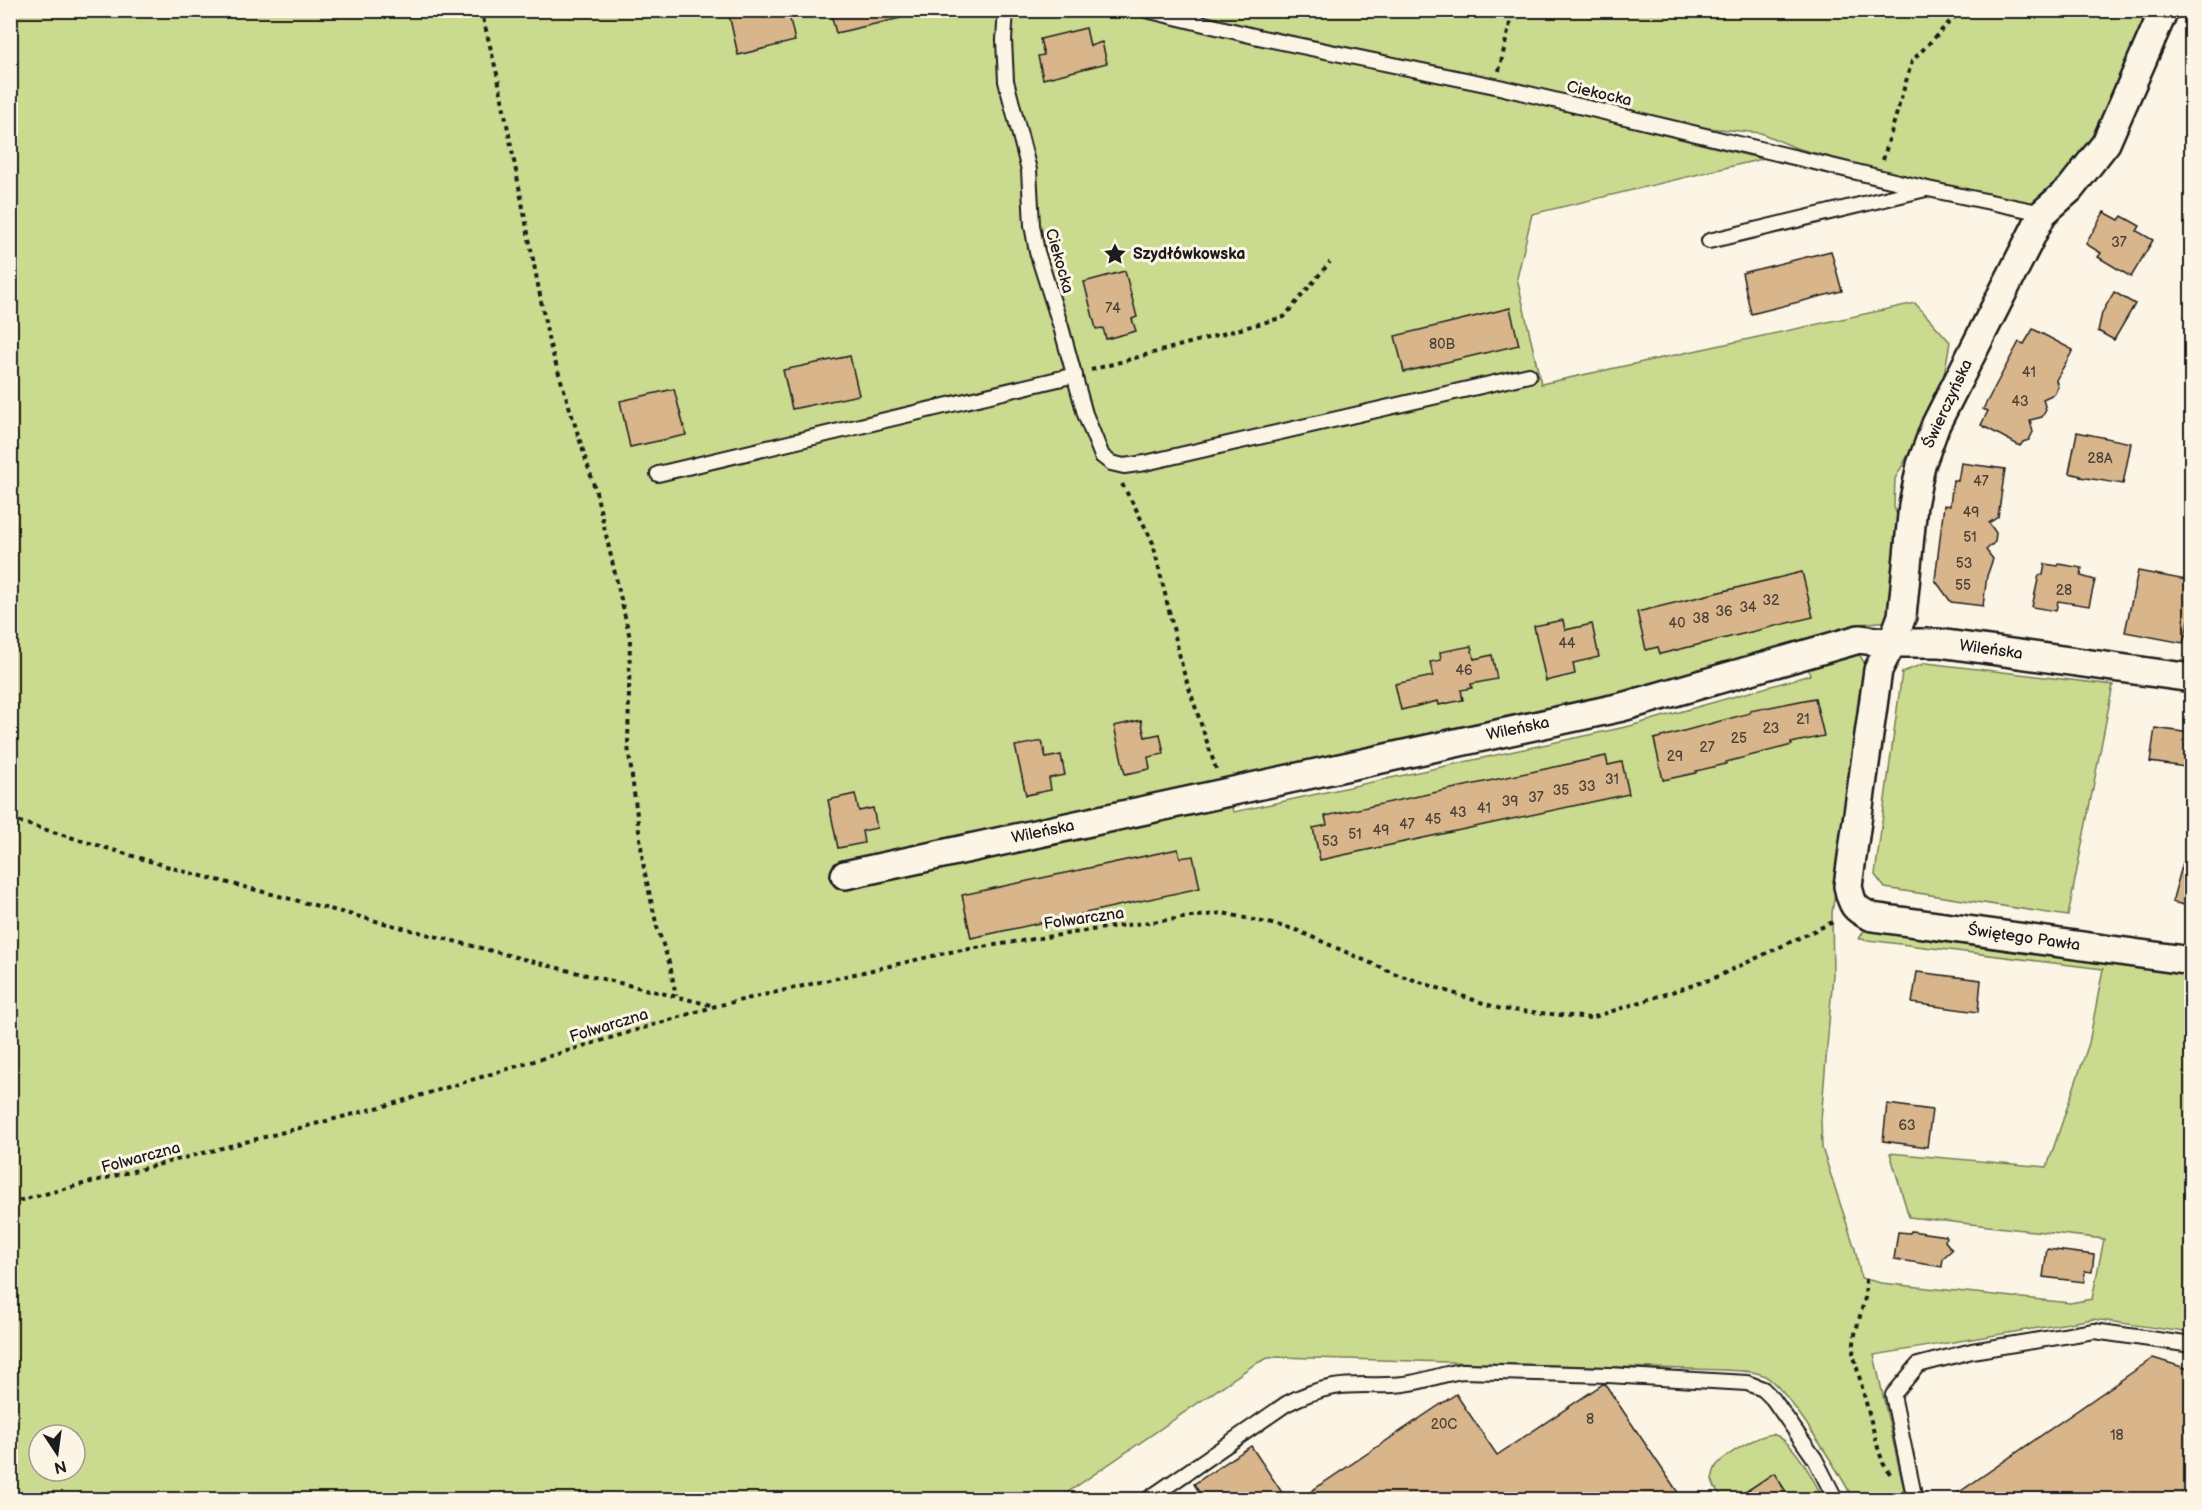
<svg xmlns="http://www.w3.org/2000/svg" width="2202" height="1510" font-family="'Balsamiq Sans',sans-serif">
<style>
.green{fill:#cadb8f;stroke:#737c56;stroke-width:1.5;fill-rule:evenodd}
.building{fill:#d9b58b;stroke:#1c1c1c;stroke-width:1.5}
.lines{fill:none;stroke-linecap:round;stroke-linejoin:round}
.lane-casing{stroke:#1c1c1c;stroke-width:18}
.street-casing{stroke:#1c1c1c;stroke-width:32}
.path{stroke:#1c1c1c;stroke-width:4;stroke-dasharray:4.5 4.5;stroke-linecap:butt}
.lane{stroke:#fcf5e5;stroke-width:14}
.street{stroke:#fcf5e5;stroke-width:27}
.labels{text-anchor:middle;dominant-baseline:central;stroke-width:6;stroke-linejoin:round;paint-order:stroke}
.number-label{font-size:14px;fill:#4b4238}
.street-label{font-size:16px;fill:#1c1c1c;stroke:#fcf5e5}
.poi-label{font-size:16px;font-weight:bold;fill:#1c1c1c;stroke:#fcf5e5;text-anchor:start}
</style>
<rect width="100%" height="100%" fill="#fcf5e5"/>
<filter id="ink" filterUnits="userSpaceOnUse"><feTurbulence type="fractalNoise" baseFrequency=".0167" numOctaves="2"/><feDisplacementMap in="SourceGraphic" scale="12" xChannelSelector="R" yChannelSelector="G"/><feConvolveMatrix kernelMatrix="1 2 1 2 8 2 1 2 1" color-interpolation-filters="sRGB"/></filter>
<g filter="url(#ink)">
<g class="green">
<path d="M11,11H1127L1239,38L1513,98L1762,159L1532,214L1517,278L1541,384L1915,303L1950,342L1940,397L1895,479L1894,507L1905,537L1889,621L1859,624L1638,688L1217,783L1234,812L1630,726L1810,675L1808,665L1852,652L1858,653L1866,665L1865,679L1832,913L1833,974L1821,1120L1822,1148L1855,1249L1861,1278L1881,1283L2070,1303L2092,1299L2104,1239L1909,1217L1890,1153L2047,1167L2089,1043L2103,969L1859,939L1865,929L2191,973V1333L2093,1319L1874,1355L1906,1499H1853C1841,1475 1787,1388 1765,1376C1754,1370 1737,1371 1724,1370L1278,1357L1268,1358L1255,1364L1058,1499H11ZM39,1435H75V1471H39Z"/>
<path d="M1182,11H2158L2100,140L2066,184L2034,205L1880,170L1796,148L1761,133L1708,128L1514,83L1330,49Z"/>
<path d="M1926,663L2113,685L2068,916L1885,888L1875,875L1902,672Z"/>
<path d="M1773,1434C1794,1441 1814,1480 1823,1499H1791L1774,1473L1734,1499C1721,1499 1715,1491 1712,1479C1713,1475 1714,1469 1717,1465C1728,1453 1758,1435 1773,1434Z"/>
</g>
<g class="building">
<path d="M728,10H788L795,41L738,55Z"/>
<path d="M830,10H900L901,18L836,33Z"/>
<path d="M1086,28L1090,46L1102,42L1107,63L1043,79L1038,56L1044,55L1040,39Z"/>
<path d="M2104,212L2119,220L2122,216L2140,226L2137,231L2153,240L2131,277L2098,257L2101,253L2086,244Z"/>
<path d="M1831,251L1842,291L1751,314L1742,273Z"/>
<path d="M1125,271L1137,317L1132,319L1136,331L1106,339L1103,328L1096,329L1084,282Z"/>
<path d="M2114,292L2135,304L2114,340L2098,331L2102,313Z"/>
<path d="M1510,308L1519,345L1404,372L1395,336Z"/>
<path d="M2033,329L2073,350L2056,380L2058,387L2054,394L2043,399L2046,410L2042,417L2030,420L2033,432L2029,440L2023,442L2020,446L1981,425L1988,411L1983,409L2013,353L2019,342L2024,344Z"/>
<path d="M850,356L859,395L792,409L783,370Z"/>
<path d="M674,389L686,435L630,447L620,401Z"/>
<path d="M2077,432L2131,443L2123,484L2080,477L2081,476L2069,473Z"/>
<path d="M1961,463L2005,469L1998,517L1989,523L1996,533L1995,542L1986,550L1993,559L1987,576L1983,606L1951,602L1935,580L1944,505L1950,506L1953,480L1958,481Z"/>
<path d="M2045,564L2058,566L2059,564L2082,568L2081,576L2095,580L2089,606L2058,601L2056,611L2032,607L2039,575H2043Z"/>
<path d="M2138,571L2192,581V610L2183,643L2125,632Z"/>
<path d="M1802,572L1813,617L1660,654L1658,647L1646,650L1637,612Z"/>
<path d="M1563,620L1565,630L1592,624L1599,657L1573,663L1575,674L1546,681L1534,626Z"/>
<path d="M1471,646L1474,659L1492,655L1497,679L1471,684L1472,688L1461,690L1463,700L1439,705L1438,701L1401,710L1395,684L1433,676L1430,662L1441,660L1440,652Z"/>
<path d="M1815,698L1824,736L1791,743L1792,745L1726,762V764L1696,771V773L1663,780L1654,739L1750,713V711Z"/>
<path d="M1141,720L1145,737L1160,734L1164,754L1148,757L1150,769L1125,774L1114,726Z"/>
<path d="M2155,728L2190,733L2185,767L2150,762Z"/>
<path d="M1042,741L1046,758L1061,755L1065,775L1049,778L1051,790L1026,795L1015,746Z"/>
<path d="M1606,756L1608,765L1622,762L1629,794L1320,860L1313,828L1327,825L1325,816Z"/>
<path d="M855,794L859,811L873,808L877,828L862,831L864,843L838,848L828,800Z"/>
<path d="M1178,849L1180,858L1193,856L1200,888L971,938L962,895Z"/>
<path d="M2186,852H2192V907L2172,902Z"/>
<path d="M1917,972L1981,980L1978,1012L1912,1003Z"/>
<path d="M1887,1104L1932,1110L1927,1147L1883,1141Z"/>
<path d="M1911,1231L1946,1236L1945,1241L1952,1250L1943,1258L1942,1267L1894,1259L1898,1232L1910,1233Z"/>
<path d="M2047,1249L2094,1255L2092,1272L2085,1271L2084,1282L2043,1277Z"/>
<path d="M2153,1358L2192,1370V1500H1948Z"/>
<path d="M1603,1384H1605L1683,1500H1298L1456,1394L1497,1455Z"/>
<path d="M1251,1446L1287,1500H1204L1194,1484Z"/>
<path d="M1774,1473L1791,1500H1734Z"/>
</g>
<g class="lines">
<g class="lane-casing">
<g id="lane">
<path d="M1006,10L1004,40L1006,81L1029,170L1032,225L1037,252L1061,327L1085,414L1102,456L1111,463L1124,466L1145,463L1529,375"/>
<path d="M1146,10L1258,37L1495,86L1928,189L2043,213"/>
<path d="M1709,241L1926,189"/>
<path d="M658,474L1075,375"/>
<path d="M1147,1500L1286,1404C1301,1396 1316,1390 1334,1387C1357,1383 1381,1387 1404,1384C1425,1382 1443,1373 1463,1371L1608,1375L1747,1383L1763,1389L1773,1399L1815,1459L1836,1500"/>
<path d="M1915,1500L1893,1395L1918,1365L1972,1351L2094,1331L2192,1345"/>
</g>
</g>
<g class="street-casing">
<g id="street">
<path d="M2164,10L2106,143L2070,189L2043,213L1936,424L1921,465L1913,505L1902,616L1892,643L1878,670L1848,886C1852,905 1854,909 1872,917L2192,961"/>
<path d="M845,875L1622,707L1859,639L1892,643H1939L2192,678"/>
</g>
</g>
<g class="path">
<path d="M481,10L498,78L549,342L596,492L630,638L628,746L644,869L657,927L670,965L676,996"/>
<path d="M1499,71L1513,10"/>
<path d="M1883,160L1912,61L1961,10"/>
<path d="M1091,370L1284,317L1330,262"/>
<path d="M1122,484L1136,509L1153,543L1183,670L1216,769"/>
<path d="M10,819L186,872L566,970L715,1006"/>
<path d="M10,1203L392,1104L716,1006L950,952L1111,927L1223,913L1294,929L1393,973L1501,1009L1591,1018L1712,979L1835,921"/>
<path d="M1866,1279L1865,1298L1855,1334L1853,1353L1878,1448L1883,1463L1891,1475"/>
</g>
<use href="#lane" class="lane"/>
<use href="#street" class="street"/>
</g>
</g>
<defs>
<g id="sight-bare" transform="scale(1.8)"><path d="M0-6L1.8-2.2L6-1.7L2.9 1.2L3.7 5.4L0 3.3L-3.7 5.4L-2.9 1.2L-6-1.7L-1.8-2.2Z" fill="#1c1c1c" stroke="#fcf5e5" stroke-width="2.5" paint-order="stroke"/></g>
</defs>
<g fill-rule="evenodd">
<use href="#sight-bare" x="1115" y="254"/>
</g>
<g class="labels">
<g class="number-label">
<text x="2119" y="242">37</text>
<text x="1113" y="308">74</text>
<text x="1442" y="344">80B</text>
<text x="2029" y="372">41</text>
<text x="2020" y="401">43</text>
<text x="2100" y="458">28A</text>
<text x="1981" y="481">47</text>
<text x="1971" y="512">49</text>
<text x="1970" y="537">51</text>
<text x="1964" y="563">53</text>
<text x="1963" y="585">55</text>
<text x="2064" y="590">28</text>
<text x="1771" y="600">32</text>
<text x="1748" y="607">34</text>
<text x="1724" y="611">36</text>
<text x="1701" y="618">38</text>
<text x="1677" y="623">40</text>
<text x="1567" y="643">44</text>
<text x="1464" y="670">46</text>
<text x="1803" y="719">21</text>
<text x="1771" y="728">23</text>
<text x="1739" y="738">25</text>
<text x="1707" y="747">27</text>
<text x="1675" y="756">29</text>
<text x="1612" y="779">31</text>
<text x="1587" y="786">33</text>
<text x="1561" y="790">35</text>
<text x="1536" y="797">37</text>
<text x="1510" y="801">39</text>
<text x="1484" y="808">41</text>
<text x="1458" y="812">43</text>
<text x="1433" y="819">45</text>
<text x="1407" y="824">47</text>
<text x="1381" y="830">49</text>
<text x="1355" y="834">51</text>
<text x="1330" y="841">53</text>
<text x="1907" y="1125">63</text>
<text x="1590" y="1419">8</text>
<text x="1444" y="1424">20C</text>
<text x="2117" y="1435">18</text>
</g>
<g class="street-label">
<text transform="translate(1599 94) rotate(13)">Ciekocka</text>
<text transform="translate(1059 261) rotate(74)">Ciekocka</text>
<text transform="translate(1948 404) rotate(-65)">Świerczyńska</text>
<text transform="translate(1991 650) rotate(8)">Wileńska</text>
<text transform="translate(1518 729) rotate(-12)">Wileńska</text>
<text transform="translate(1043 832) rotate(-12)">Wileńska</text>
<text transform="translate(1084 919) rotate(-8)">Folwarczna</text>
<text transform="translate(2024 938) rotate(8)">Świętego Pawła</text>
<text transform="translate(609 1026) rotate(-17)">Folwarczna</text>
<text transform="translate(141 1158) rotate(-15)">Folwarczna</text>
</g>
<g class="poi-label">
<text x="1133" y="254">Szydłówkowska</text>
</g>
</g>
<rect width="2202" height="1510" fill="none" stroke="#fcf5e5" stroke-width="36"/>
<rect x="18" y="18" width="2166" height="1474" fill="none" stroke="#1c1c1c" stroke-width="2" filter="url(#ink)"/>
<g transform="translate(57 1453) rotate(167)"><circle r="28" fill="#fcf5e5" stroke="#a29e95" stroke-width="1.5"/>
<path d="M0-4.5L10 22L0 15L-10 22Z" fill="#1c1c1c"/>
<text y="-9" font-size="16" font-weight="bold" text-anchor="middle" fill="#1c1c1c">N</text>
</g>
</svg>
